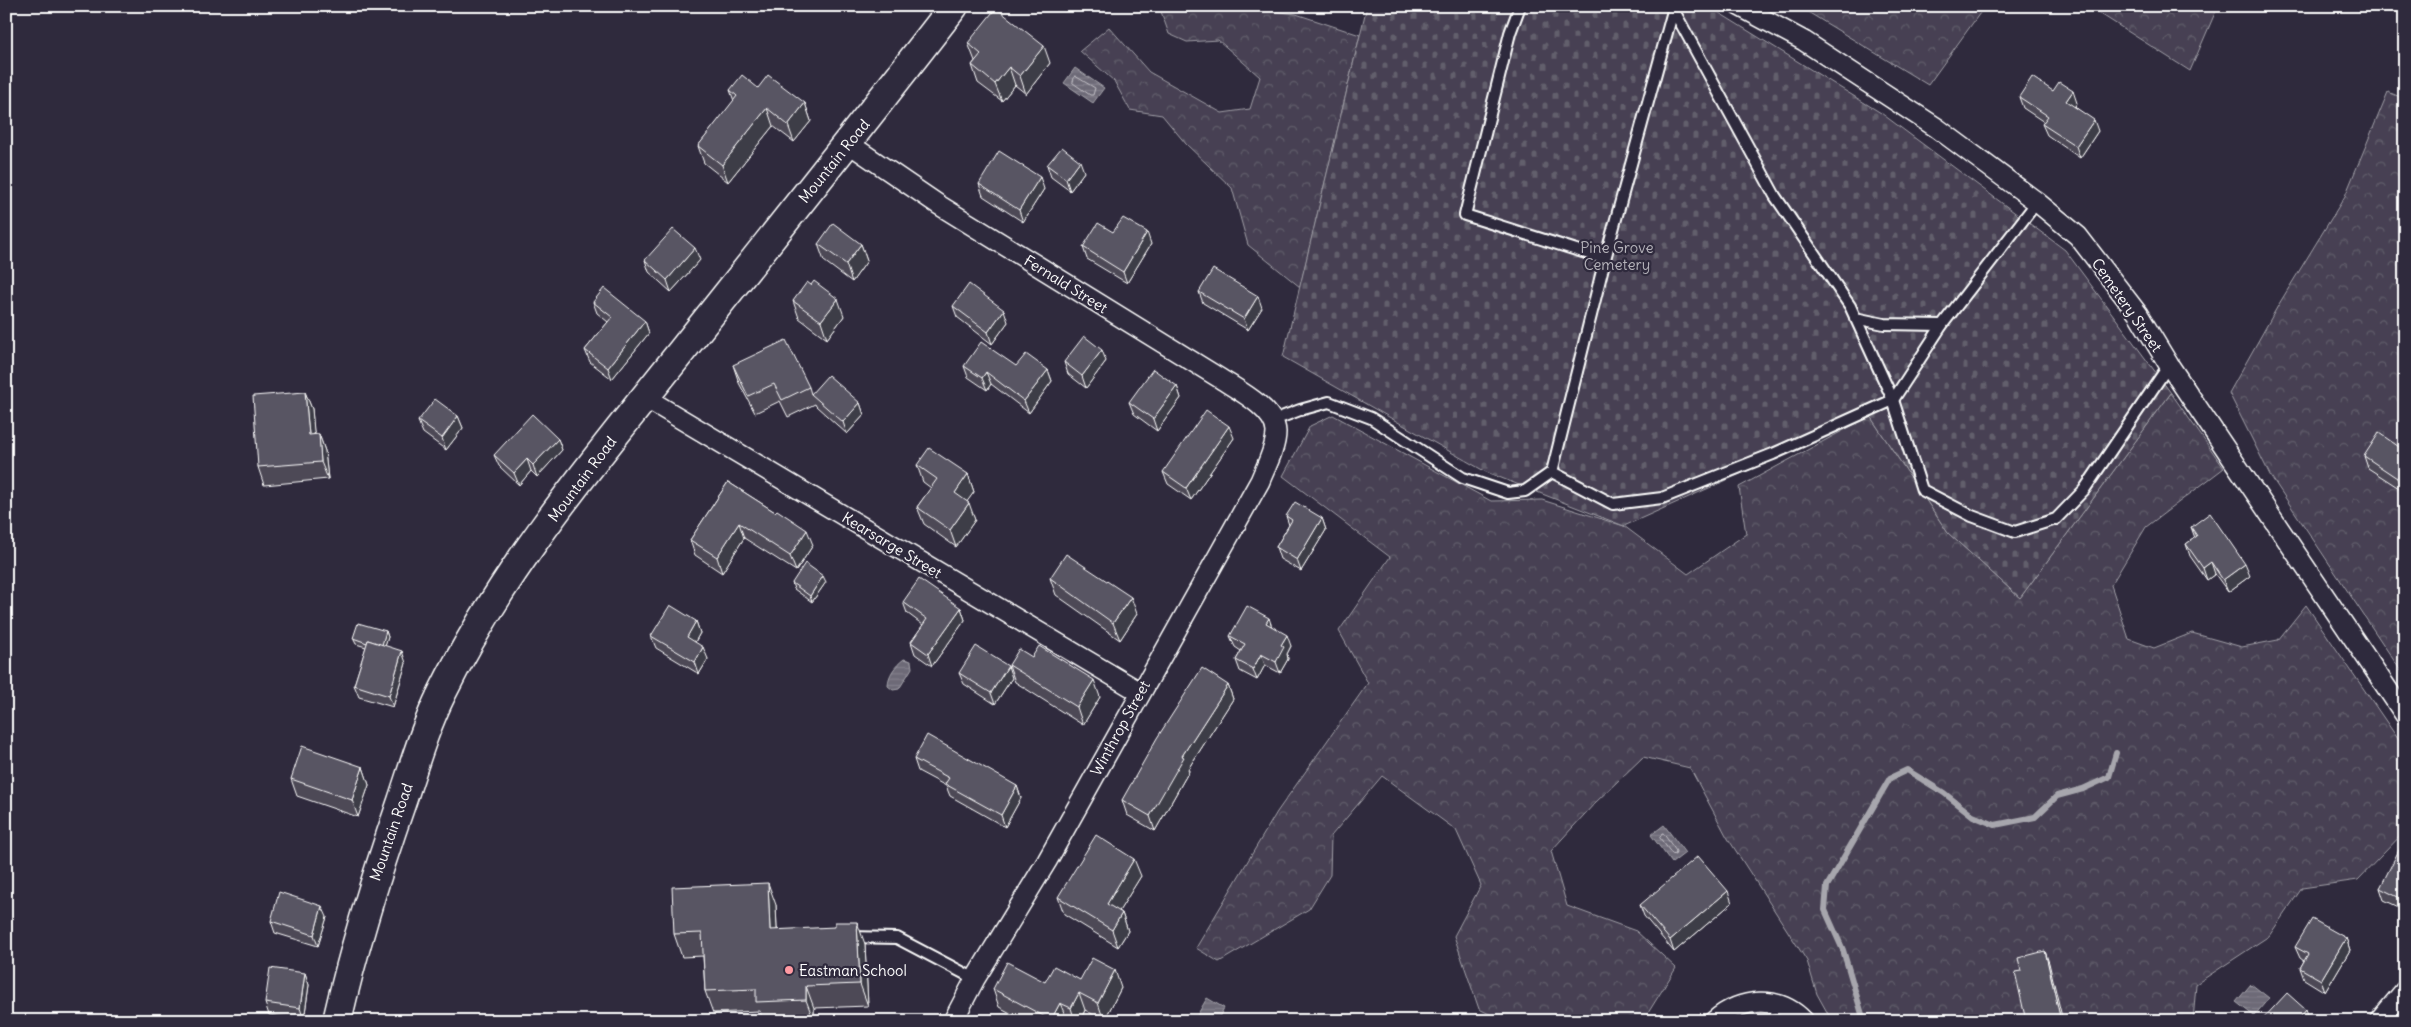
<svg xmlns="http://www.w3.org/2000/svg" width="2411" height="1027" font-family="Delius,sans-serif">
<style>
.forest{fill:url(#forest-crowns);stroke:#a2a0a8}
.cemetery{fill:url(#cemetery-stones);stroke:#a2a0a8}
.water{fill:url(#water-rules);stroke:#a7a6ad}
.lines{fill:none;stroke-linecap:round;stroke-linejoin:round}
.shore{stroke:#c5c3c9;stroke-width:1}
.stream{stroke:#a7a6ad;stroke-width:6}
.service-casing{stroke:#fff;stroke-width:14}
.minor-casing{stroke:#fff;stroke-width:22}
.secondary-casing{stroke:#fff;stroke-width:31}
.service{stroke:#2f2a3d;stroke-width:10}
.minor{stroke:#2f2a3d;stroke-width:19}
.secondary{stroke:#2f2a3d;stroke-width:28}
.wall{fill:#4d4956;stroke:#fff}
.shaded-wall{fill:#3e3c46;stroke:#fff}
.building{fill:#595564;stroke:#fff}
.poi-dot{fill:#ff9aa2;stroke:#2f2a3d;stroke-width:2}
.labels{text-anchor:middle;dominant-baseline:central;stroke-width:4.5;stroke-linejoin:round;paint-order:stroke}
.street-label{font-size:15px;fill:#fff;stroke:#2f2a3d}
.park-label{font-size:15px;fill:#b5b3ba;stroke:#2f2a3d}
.poi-label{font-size:15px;fill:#fff;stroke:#2f2a3d;text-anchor:start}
</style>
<defs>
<pattern id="forest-crowns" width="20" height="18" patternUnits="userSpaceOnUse" patternTransform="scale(1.25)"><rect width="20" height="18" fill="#464152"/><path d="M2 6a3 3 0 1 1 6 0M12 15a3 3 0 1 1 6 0" fill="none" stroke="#625e6c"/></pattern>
<pattern id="cemetery-stones" width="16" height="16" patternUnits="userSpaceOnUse" patternTransform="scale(1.25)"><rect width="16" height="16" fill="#464152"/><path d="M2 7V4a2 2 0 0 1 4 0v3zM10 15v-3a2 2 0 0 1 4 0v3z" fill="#625e6c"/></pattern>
<pattern id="water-rules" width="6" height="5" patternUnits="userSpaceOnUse" patternTransform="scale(1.25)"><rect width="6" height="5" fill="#6d6a77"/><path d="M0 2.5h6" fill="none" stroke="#83808b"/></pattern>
</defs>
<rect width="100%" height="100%" fill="#2f2a3d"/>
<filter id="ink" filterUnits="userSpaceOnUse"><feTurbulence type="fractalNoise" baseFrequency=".02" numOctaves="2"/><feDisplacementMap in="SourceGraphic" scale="10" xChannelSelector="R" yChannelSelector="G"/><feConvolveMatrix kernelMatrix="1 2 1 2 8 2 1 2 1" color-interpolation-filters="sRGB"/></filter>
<g filter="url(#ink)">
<g class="forest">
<path d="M1159,6H1261L1265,10L1296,14L1360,35L1300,287L1248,245L1232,188L1186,144L1162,115L1130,110L1114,81L1080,51L1109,27L1149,72L1222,113L1250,109L1260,77L1218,40L1187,42L1169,34Z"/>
<path d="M1798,6H1985L1928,85Z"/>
<path d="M2088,6H2218L2190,71Z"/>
<path d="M2388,92L2405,99V677L2270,475L2229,393L2279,304L2345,196Z"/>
<path d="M2171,393L2224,468L2146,527L2111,585L2129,639L2154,648L2192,633L2242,647L2278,640L2306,605L2405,749V831L2358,880L2302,888L2269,936L2196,984L2193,1021H1832L1817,994L1807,961L1727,837L1690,768L1643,757L1595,803L1551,851L1567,906L1636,931L1676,968L1643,1021H1504L1479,1009L1454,936L1481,885L1456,830L1382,776L1331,836L1330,875L1309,909L1219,962L1196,948L1277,812L1368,683L1339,631L1390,557L1283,476L1310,426L1333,415L1491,501L1542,500L1624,526L1688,574L1746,534L1739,487L1870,416L1948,533L2020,598Z"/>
</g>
<path class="cemetery" d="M1367,6H1708L1881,113L2065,250L2171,393L2020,598L1948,533L1870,416L1624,526L1486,472L1283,357Z"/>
<g class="water">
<path d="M1075,68L1104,88L1093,103L1064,83Z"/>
<path d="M904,659L911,661L912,668L899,689L893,690L888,686C888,675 895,666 904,659Z"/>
<path d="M1664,825L1685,853L1672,863L1651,835Z"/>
<path d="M2251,984L2269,998L2254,1016L2236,1002Z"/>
<path d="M1207,998L1224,1008L1217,1021H1194Z"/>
</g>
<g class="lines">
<g class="shore">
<path d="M1075,76L1095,88L1093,95H1090L1073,83Z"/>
<path d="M1663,833L1676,851L1675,855L1672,854L1660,838Z"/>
</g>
<path class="stream" d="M1864,1021L1843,950L1825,910L1827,886L1890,778L1907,770L1944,793L1973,816L1995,825L2035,817L2057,796L2083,789L2109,777L2116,753"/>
<g class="service-casing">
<g id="service">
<path d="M1520,6L1510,33L1465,215L1605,259L1552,472L1613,504L1662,498L1773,454L1893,400L1942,325L2037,202"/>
<path d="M1673,9L1775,196L1850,306L1893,400L1922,490L1972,516L2015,532L2056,519L2084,490L2169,365"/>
<path d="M1605,259L1674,7"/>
<path d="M1855,318L1884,324L1942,325"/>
<path d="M1271,421L1300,410L1329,402L1371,418L1463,478L1508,493L1525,491L1552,472"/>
<path d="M849,937L897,938L975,979"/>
</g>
</g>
<g class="minor-casing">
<g id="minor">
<path d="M1739,6L1804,41L1937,128L2037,202L2078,236L2138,314L2169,365L2405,715"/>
<path d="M848,143L939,205L1221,379C1238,390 1275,409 1276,432C1276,448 1266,466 1260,481L1047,861L975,979L953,1021"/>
<path d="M644,397L1140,692"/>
<path d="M1714,1021C1740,998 1779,994 1804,1021"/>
<path d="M2379,1021L2405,990"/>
</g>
</g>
<g class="secondary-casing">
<path id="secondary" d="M337,1021C354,946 377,873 402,801C414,765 425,727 442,693C502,571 592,463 677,357C770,240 863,124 954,6"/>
</g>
<use href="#service" class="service"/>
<use href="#minor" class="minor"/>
<use href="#secondary" class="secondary"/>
</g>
<g class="wall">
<path d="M968,43L1050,63L1026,94L1015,85L1002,101L978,83L972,65L975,61Z"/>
<path d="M758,88L805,103L811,121L794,142L773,126L728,182L704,163L698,146L734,101L730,90Z"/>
<path d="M2053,91L2077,103L2075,106L2098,131L2080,158L2047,135L2042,124L2044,122L2023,108L2019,97Z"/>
<path d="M1047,165L1084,172L1070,191L1051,177Z"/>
<path d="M979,184L1044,189L1023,222L983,196Z"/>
<path d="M1113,232L1151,244L1127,283L1087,259L1083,247Z"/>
<path d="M818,244H861L867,261L852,282L824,261Z"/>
<path d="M645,260H700L671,292L649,272Z"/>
<path d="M811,285L844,316L827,339L799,318L793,301Z"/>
<path d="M1199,292L1262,308L1248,330L1203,303Z"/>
<path d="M593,302L645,321L649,333L612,379L590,362L585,350L608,322L597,313Z"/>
<path d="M953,306L1008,322L992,344L957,317Z"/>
<path d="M1106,361L1086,388L1068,374L1064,362Z"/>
<path d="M733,365L809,387L811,394L860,403L864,415L847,434L816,406L815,404L788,417L780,401L755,413L739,383Z"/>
<path d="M964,366H1016L1048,370L1052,381L1029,413L991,384L987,390L968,377Z"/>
<path d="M1177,386L1181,398L1157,431L1134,414L1129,402Z"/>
<path d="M305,392L312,409L314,434H319L325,451L328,479L264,485L258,467Z"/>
<path d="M458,416L463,428L446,450L423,433L418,421Z"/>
<path d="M1234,438L1191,500L1168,484L1163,472Z"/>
<path d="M558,439L562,450L537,477L531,471L519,485L499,466L494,455Z"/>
<path d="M2405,451L2402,490L2368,468L2364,456Z"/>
<path d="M917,465L968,474L974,492L967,501L975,520L956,547L924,524L917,507L931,488L923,482Z"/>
<path d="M728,482L775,512L813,545L796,571L744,538L722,573L695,555L690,540Z"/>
<path d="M1286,516L1322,518L1326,530L1301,571L1280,559L1276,547L1289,525Z"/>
<path d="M2191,527L2250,576L2228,592L2215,574L2207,580L2190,556L2186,544L2195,538Z"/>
<path d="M1050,578L1137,614L1120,640L1056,595Z"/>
<path d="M826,582L812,602L794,589L792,583Z"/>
<path d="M903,602L961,608L965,620L932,666L915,654L911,642L923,625L907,613Z"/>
<path d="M696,621L700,633L695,642L708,659L699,674L656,648L651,636Z"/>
<path d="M1271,626L1291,646L1287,654L1288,659L1280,673L1265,665L1257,680L1240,671L1236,660L1241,651L1235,647L1230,636Z"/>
<path d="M386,631L388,637L385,646L406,663L393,707L359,697L354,685L366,647L356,644L353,638Z"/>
<path d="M1009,665L1100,697L1083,725L1015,682Z"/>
<path d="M959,673L1012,678L995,704L964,684Z"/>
<path d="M1228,685L1233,699L1188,769L1189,771L1155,831L1127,815L1122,800Z"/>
<path d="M914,759L1017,786L1021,798L1005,827L950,796L946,786L918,771Z"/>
<path d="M363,767L369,785L358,817L297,796L291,779Z"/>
<path d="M2405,851V910L2384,900L2380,888Z"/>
<path d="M1141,876L1119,911L1122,913L1128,931L1118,947L1064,914L1058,897Z"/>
<path d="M1732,903L1674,952L1644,916L1640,905Z"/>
<path d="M776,905L777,929L865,944L868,1006L814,1008V1021H763L760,1011L713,1013L705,991L703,956L682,957L674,934Z"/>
<path d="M327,917L318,946L275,933L271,921Z"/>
<path d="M2346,938L2350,950L2325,992L2304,979L2300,968L2304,961L2300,958L2295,947Z"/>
<path d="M305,973L309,985L304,1020L269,1015L265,1003Z"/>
<path d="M1080,980L1121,988L1104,1021L1085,1010L1080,1021H1026L999,1007L993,989L1045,982Z"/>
</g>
<g class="shaded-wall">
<path d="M1044,46L1050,63L1026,94L1020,76Z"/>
<path d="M1009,67L1015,85L1002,101L995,84Z"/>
<path d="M2073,91L2077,103L2071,112L2066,101Z"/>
<path d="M805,103L811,121L794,142L788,125Z"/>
<path d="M767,108L773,126L728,182L722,165Z"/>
<path d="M2094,120L2098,131L2080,158L2076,146Z"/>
<path d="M1080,161L1084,172L1070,191L1066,179Z"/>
<path d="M1040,177L1044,189L1023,222L1019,210Z"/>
<path d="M1147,232L1151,244L1127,283L1123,272Z"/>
<path d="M861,244L867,261L852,282L846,264Z"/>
<path d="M695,248L700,260L671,292L667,280Z"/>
<path d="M1258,296L1262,308L1248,330L1244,319Z"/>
<path d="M838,299L844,316L827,339L821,321Z"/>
<path d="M1004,310L1008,322L992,344L988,332Z"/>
<path d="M645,321L649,333L612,379L608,368Z"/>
<path d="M1102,350L1106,361L1086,388L1082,376Z"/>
<path d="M1048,370L1052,381L1029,413L1024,401Z"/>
<path d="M986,372L991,384L987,390L982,378Z"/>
<path d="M1177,386L1181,398L1157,431L1153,419Z"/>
<path d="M305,392L312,409L316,452L309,435Z"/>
<path d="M860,403L864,415L847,434L843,422Z"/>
<path d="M458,416L463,428L446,450L442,438Z"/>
<path d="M1229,426L1234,438L1191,500L1186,488Z"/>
<path d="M319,434L325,451L328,479L321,462Z"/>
<path d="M558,439L562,450L537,477L533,465Z"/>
<path d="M527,459L531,471L519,485L514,473Z"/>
<path d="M2405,467V485L2402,490L2397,478Z"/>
<path d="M968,474L974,492L961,510L955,493Z"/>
<path d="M969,503L975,520L956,547L950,530Z"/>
<path d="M1322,518L1326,530L1301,571L1297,560Z"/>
<path d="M739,523L744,538L722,573L717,557Z"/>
<path d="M807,530L813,545L796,571L790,556Z"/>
<path d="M2211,562L2215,574L2207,580L2203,568Z"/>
<path d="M2245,564L2250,576L2228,592L2223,580Z"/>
<path d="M823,576L826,582L812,602L810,596Z"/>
<path d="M1131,597L1137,614L1120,640L1113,623Z"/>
<path d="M961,608L965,620L932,666L928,654Z"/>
<path d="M1269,618L1273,630L1266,623Z"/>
<path d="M696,621L700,633L691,649L687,637Z"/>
<path d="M386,631L388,637L383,653L381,647Z"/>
<path d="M1287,635L1291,646L1287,654L1288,659L1280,673L1276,662L1281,645Z"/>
<path d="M703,647L708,659L699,674L695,662Z"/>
<path d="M402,651L406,663L393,707L389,696Z"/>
<path d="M1261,654L1265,665L1257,680L1253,669Z"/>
<path d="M1008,666L1012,678L995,704L991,693Z"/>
<path d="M1094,680L1100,697L1083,725L1077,707Z"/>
<path d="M1228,685L1233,699L1188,769L1189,771L1155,831L1150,816L1182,756Z"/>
<path d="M363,767L369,785L358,817L352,800Z"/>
<path d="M1017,786L1021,798L1005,827L1001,815Z"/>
<path d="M1134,859L1141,876L1113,921L1107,904Z"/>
<path d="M768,883L776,905L778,952L770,930Z"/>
<path d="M1728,891L1732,903L1674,952L1670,940Z"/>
<path d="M322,906L327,917L318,946L314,935Z"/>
<path d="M1122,913L1128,931L1118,947L1112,930Z"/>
<path d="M857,922L865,944L868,1006L860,984Z"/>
<path d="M2346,938L2350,950L2325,992L2321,980Z"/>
<path d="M2045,951L2049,963L2063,1021H2061Z"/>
<path d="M1115,970L1121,988L1104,1021L1098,1003Z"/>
<path d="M305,973L309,985L304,1020L300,1008Z"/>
<path d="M806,986L814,1008V1021L806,1000Z"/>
<path d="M1079,993L1085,1010L1080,1021H1075L1071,1008Z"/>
<path d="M1060,1003L1067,1020L1051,1021V1020Z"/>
<path d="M2306,1010L2310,1021H2297Z"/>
</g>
<g class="building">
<path d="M996,8L1044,46L1020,76L1009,67L995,84L972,65L981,54L968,43Z"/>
<path d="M742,75L758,88L768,75L805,103L788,125L767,108L722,165L698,146L737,96L730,90Z"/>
<path d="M2032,77L2053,91L2059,82L2073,91L2066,101L2094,120L2076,146L2042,124L2048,116L2019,97Z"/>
<path d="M1062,147L1080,161L1066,179L1047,165Z"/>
<path d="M999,151L1040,177L1019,210L979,184Z"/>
<path d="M1123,218L1147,232L1123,272L1083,247L1098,223L1113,232Z"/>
<path d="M833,223L861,244L846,264L818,244Z"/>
<path d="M673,229L695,248L667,280L645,260Z"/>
<path d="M1213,269L1258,296L1244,319L1199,292Z"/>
<path d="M814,281L838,299L821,321L793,301L807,282L811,285Z"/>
<path d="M969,284L1004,310L988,332L953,306Z"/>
<path d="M604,288L645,321L608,368L585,350L612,317L593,302Z"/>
<path d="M1084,336L1102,350L1082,376L1064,362Z"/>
<path d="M786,340L809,387L782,400L774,384L748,396L733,365Z"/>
<path d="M981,342L1016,366L1026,354L1048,370L1024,401L986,372L982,378L964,366Z"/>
<path d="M1153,369L1177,386L1153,419L1129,402Z"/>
<path d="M828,375L860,403L843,422L811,394Z"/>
<path d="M305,392L309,435L319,434L321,462L258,467L253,396Z"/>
<path d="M435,399L458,416L442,438L418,421Z"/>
<path d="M1206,410L1229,426L1186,488L1163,472Z"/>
<path d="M532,414L558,439L533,465L527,459L514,473L494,455Z"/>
<path d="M2379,433L2405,451V467L2397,478L2364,456Z"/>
<path d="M929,448L968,474L955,493L969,503L950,530L917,507L937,479L917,465Z"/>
<path d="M728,482L775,512L777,510L807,530L790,556L739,523L717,557L690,540Z"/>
<path d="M1295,502L1322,518L1297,560L1276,547L1292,520L1286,516Z"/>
<path d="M2210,513L2245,564L2223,580L2211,562L2203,568L2186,544L2197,536L2191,527Z"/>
<path d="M1066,554L1131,597L1113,623L1050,578Z"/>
<path d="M805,563L823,576L810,596L792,583Z"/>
<path d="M919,579L961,608L928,654L911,642L927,619L903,602Z"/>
<path d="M670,605L696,621L687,637L703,647L695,662L651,636Z"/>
<path d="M1247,606L1269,618L1266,623L1287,635L1281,645L1284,647L1276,662L1261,654L1253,669L1236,660L1245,644L1230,636Z"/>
<path d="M358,623L386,631L382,645L368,640L367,643L353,638Z"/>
<path d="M368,640L402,651L389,696L354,685Z"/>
<path d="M976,646L1008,666L991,693L959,673Z"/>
<path d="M1039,646L1094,680L1077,707L1009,665L1019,649L1032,657Z"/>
<path d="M1202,668L1228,685L1182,756L1184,757L1150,816L1122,800L1157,738Z"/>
<path d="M927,735L1017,786L1001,815L945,784L949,778L914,759Z"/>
<path d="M302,746L363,767L352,800L291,779Z"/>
<path d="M1096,835L1134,859L1107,904L1122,913L1112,930L1058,897Z"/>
<path d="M2400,848L2405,851V898L2404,900L2380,888Z"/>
<path d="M1698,856L1728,891L1670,940L1640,905Z"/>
<path d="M768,883L770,930L835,927V922H857L860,984L806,986V1000L756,1002V989L705,991L702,933L674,934L672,887Z"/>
<path d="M279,892L322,906L314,935L271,921Z"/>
<path d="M2312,919L2346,938L2321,980L2300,968L2308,954L2295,947Z"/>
<path d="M2045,951L2061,1021H2026L2015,972L2021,971L2018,958Z"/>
<path d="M1092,958L1115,970L1098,1003L1079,993L1071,1008L1060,1003L1051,1020L993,989L1007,962L1045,982L1054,966L1080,980Z"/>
<path d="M270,968L305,973L300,1008L265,1003Z"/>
<path d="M2287,993L2306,1010L2297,1021H2261Z"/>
</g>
</g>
<circle class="poi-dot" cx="789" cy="970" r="5"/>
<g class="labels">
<g class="street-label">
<text transform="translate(834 161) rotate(-51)">Mountain Road</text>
<text transform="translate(1066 284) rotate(32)">Fernald Street</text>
<text transform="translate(2127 305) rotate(55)">Cemetery Street</text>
<text transform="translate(582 479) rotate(-53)">Mountain Road</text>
<text transform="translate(892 545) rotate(31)">Kearsarge Street</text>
<text transform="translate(1120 728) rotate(-61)">Winthrop Street</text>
<text transform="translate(391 832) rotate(-71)">Mountain Road</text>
</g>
<g class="park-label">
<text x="1617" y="247">Pine Grove<tspan x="1617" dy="17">Cemetery</tspan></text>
</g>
<g class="poi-label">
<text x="799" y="970">Eastman School</text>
</g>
</g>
<rect width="2411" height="1027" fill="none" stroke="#2f2a3d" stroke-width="25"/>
<rect x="12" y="12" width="2386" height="1002" fill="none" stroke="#fff" stroke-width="2" filter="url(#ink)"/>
</svg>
